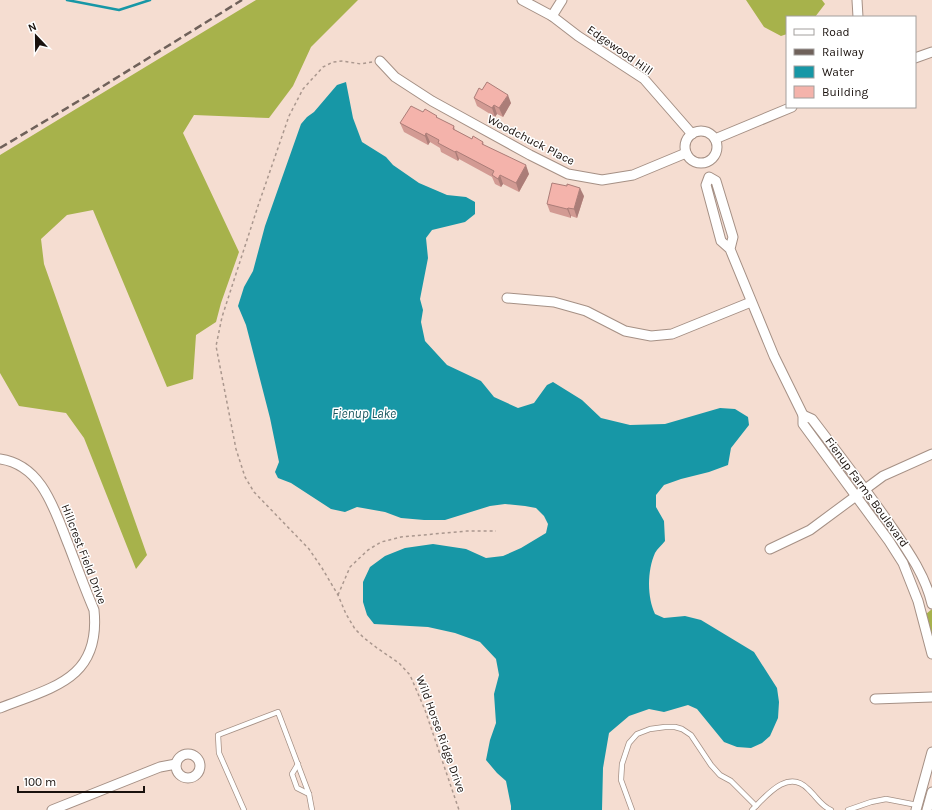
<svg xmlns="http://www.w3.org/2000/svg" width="932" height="810" font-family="Karla,sans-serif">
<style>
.forest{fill:#a7b24b}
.water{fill:#1797a6}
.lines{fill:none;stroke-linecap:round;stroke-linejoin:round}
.stream{stroke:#1797a6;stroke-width:2.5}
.lane-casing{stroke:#a59085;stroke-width:6}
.street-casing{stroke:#a59085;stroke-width:11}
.path{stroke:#aa978e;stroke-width:1.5;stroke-dasharray:3 3;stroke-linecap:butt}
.lane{stroke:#fff;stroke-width:4.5}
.street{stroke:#fff;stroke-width:9}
.rail{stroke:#6f615a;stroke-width:2.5;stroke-dasharray:8 4;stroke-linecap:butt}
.wall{fill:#d29a93}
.shaded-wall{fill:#ab7d78}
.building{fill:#f4b3ab;stroke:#ab7d78}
.labels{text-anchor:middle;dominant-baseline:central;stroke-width:3;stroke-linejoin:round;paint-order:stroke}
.street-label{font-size:12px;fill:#19110d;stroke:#fff}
.water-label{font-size:13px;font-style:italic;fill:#18575f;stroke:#fff}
</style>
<rect width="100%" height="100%" fill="#f5ddd1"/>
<g class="forest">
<path d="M256,0H358L311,47L293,86L269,118L194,115L183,133L239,252L221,303L216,322L196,335L193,379L167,387L93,210L67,215L41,239L44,264L147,555L136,569L84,438L66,413L19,406L0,373V155Z"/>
<path d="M746,0H822L825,4L815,17H787V34L781,36L764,27Z"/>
<path d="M932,609V641L919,620Z"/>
</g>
<path class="water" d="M346,82L353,118L362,142L386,157L393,165L419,183L447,195L466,197L475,202V214L465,222L432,230L426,238L428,258L420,299L423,310L421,322L425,341L447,365L481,381L494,397L518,408L534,403L547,385L553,382L582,400L601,418L630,425L665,424L720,408L735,409L748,417L749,425L731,448L728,465L709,472L681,479L664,485L656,495V507L664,521L665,541C662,545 657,549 655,553C647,571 647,597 655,614L664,618L685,616L701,620L754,652L777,688L779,702L778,718L770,736L762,743L751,748L737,747L724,742L697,709L688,705L664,712L649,709L629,716L609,733L603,768L602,810H511V806L506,781L497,773L486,760L490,740L496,723L494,694L499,675L496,659L480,642L455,633L428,627L374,624L367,615L363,602V582L370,567L385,556L405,548L433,544L466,549L486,558L503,556L521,548L546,533L548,524L544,516L536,508L525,506L505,504L490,506L445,520H424L401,518L385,512L357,507L345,512L331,509L291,483L278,478L275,472L279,462L270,418L246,325L238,306L244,287L253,271L265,226L301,124L307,117L314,112L337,85Z"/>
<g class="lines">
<path class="stream" d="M67,0L119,10L150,0"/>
<g class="lane-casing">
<g id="lane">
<path d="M298,764L292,774L297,788L309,794"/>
<path d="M244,810L219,753L218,735L278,712L309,794L312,810"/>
<path d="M632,810L621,780L622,764L629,743L637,734L650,729L665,727H675L682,729L691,735L711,765L720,775L731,781L756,806"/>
<path d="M752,810C766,796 788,768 808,789C816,796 821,806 831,810"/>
<path d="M848,810L871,802L886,799L917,805"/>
</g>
</g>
<g class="street-casing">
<g id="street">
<path d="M522,0L552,16L578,36L644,79L692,134"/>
<path d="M857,0L858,17"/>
<path d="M552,16L562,0"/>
<path d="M915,58L932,52"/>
<path d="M380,61L395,77L432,101L530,155L568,174L602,180L633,175L686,153"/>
<circle cx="701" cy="147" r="16"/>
<path d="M715,139L792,107"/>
<path d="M730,249L733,237L716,181L709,177L706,185L721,241L730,249L774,356L803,415"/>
<path d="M507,298L554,302L586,311L625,331L651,336L672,334L751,302"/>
<path d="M0,459C43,465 55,512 69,546C77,567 85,589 94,610C101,679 53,687 0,708"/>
<path d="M770,549L810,530L883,476L932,454"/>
<path d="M932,604C925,574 906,548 889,523C864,487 838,453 812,419L803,415V424L889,541L903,563L918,601L932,654"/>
<path d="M875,699L932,697"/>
<circle cx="188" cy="766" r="12"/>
<path d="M52,810L160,767L176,764"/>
<path d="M916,810L932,752"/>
<path d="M927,810L932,792"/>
</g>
</g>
<g class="path">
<path d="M372,62L361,64L343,61L333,62L323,67L303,89L289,116L258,206L222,317L216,346L236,449L245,477L254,492L309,549L322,568L338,595L346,614L355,629L364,638L377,648L399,663L410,675L425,710L459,810"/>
<path d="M338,595L350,567L368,550L381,542L401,537L467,531H496"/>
</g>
<use href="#lane" class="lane"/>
<use href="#street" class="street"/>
<path class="rail" d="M0,148L92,93L242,0"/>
</g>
<g class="wall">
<path d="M474,98L511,103L503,117L497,114L495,117L477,106Z"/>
<path d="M437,116V118L454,126L455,130L472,139L483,142L484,145L529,174L519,192L503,184L501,187L495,184L492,177L459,159L458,161L441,152L440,148L430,142L428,145L404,132L400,123Z"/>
<path d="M584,196L577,218L571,216V218L550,212L547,204Z"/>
</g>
<g class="shaded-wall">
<path d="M508,95L511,103L503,117L499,108Z"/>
<path d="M494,105L497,114L495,117L492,108Z"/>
<path d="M426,133L430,142L428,145L425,136Z"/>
<path d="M456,151L459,159L458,161L455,152Z"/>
<path d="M526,165L529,174L519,192L516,183Z"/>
<path d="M500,175L503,184L501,187L498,179Z"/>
<path d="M580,188L584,196L577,218L574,209Z"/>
<path d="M568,208L571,216V218L567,209Z"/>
</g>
<g class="building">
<path d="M487,82L508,95L499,108L494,105L492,108L474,98L479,88L482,90Z"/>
<path d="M411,106L423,112L425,109L437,116L436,117L454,126L453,129L472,139L473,136L483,142L482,144L526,165L516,183L500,175L498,179L492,175L494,171L456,151L455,152L438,143L439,140L426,133L425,136L400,123Z"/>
<path d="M552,183L567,186V184L580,188L574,209L568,208L567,209L547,204Z"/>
</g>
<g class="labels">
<g class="street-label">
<text transform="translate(620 50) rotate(35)">Edgewood Hill</text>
<text transform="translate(531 140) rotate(27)">Woodchuck Place</text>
<text transform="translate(867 492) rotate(54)">Fienup Farms Boulevard</text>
<text transform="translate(84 554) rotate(69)">Hillcrest Field Drive</text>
<text transform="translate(441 734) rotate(70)">Wild Horse Ridge Drive</text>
</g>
<g class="water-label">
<text x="364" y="413">Fienup Lake</text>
</g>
</g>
<rect x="786" y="16" width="130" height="92" fill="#ffffff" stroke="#a3a09e"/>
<rect x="794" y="29" width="20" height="6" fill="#ffffff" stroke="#a3a09e"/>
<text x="822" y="36" font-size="12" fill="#19110d">Road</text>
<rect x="794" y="49" width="20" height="6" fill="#6f615a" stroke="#a3a09e"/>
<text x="822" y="56" font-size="12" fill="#19110d">Railway</text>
<rect x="794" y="66" width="20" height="12" fill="#1797a6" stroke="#a3a09e"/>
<text x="822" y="76" font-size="12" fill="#19110d">Water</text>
<rect x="794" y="86" width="20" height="12" fill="#f4b3ab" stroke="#a3a09e"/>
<text x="822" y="96" font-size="12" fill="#19110d">Building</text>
<g transform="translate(36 36) rotate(338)" stroke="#ffffff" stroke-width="3" paint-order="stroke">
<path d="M0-3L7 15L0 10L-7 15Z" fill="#19110d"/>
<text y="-6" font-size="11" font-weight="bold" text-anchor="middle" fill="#19110d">N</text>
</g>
<path d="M18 786v6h126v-6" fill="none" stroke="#19110d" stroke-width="2"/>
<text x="24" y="786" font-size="12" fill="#19110d" stroke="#ffffff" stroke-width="3" paint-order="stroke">100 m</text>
</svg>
